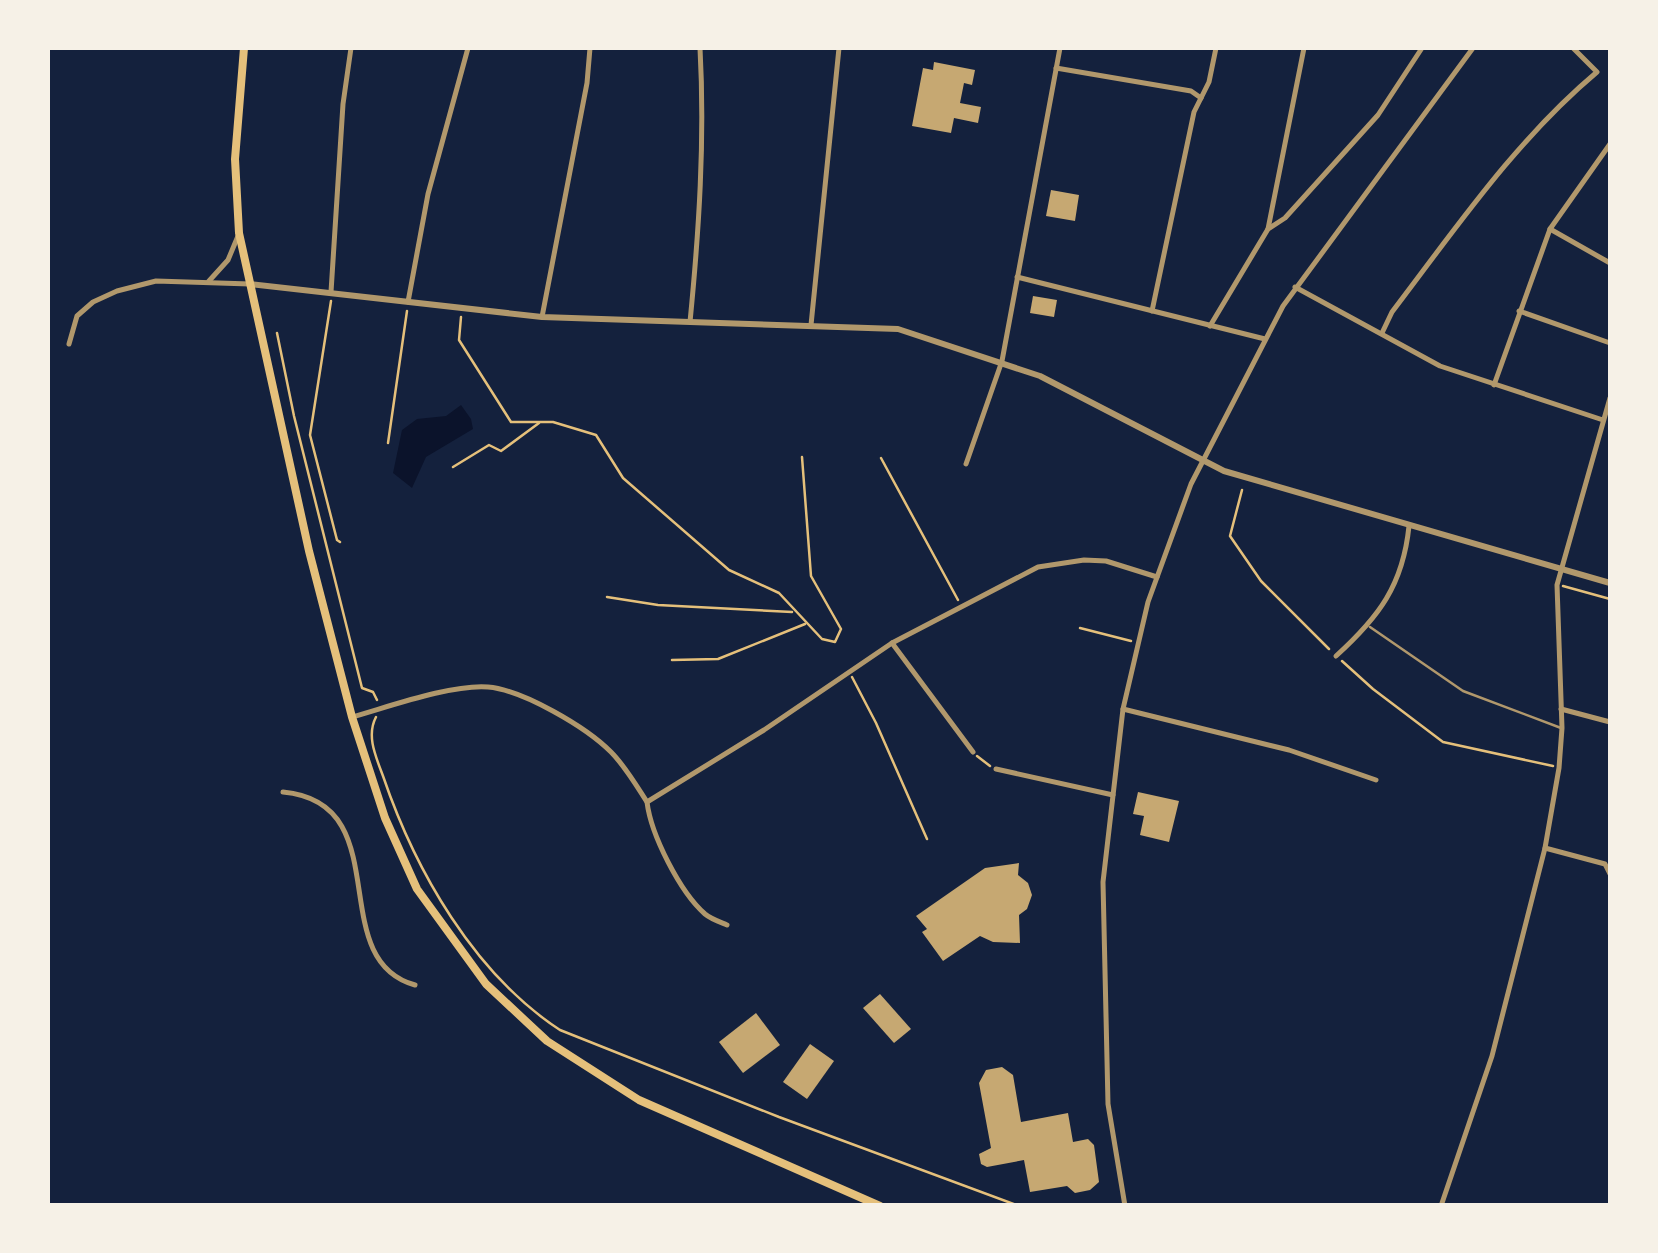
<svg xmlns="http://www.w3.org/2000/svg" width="1658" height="1253" font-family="'Public Sans',sans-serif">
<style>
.water{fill:#0b132b}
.building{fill:#c6a872}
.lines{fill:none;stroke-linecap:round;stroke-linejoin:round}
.path{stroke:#e5c07b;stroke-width:2.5}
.service{stroke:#b1986c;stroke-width:2.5}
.minor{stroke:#b1986c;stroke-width:5}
.tertiary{stroke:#b1986c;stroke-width:6}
.secondary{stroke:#e5c07b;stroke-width:8}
</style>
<rect width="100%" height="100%" fill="#14213d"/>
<path class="water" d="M461,405L471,419L473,429L426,457L412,488L393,473L402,430L417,419L446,416Z"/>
<g class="building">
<path d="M934,62L975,70L972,85L964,83L960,103L981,107L978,123L954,118L951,133L912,126L923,68L933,70Z"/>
<path d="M1051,190L1079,195L1075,221L1046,216Z"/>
<path d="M1033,296L1057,300L1054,317L1030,313Z"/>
<path d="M1138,792L1179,801L1169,842L1140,835L1144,816L1133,814Z"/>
<path d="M1019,863L1018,875L1028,883L1032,895L1027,909L1019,915L1020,943L993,942L980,936L943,961L922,932L927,929L916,916L985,868Z"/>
<path d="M880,994L911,1029L894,1043L863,1008Z"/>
<path d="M756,1013L780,1045L743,1073L719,1042Z"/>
<path d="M810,1044L834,1061L807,1099L783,1082Z"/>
<path d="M1002,1067L1013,1075L1021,1122L1068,1113L1073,1142L1088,1139L1094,1145L1099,1182L1090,1190L1075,1193L1067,1186L1030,1192L1024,1160L987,1167L981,1164L979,1154L991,1148L979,1083L986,1070Z"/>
</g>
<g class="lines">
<g class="path">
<path d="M331,301L310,435L337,540L340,542"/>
<path d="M461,317L459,340L511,422H553L596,435L623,478L729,570L779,593L822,639L835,642L841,629L811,576L802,457"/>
<path d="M277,333L294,416L362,688L373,692L377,700"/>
<path d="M388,443L407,311"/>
<path d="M881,458L958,600"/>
<path d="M453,467L489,445L501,451L539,423"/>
<path d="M1242,490L1230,536L1261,581L1329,649"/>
<path d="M1563,586L1610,599"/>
<path d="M607,597L658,605L792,612"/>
<path d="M1080,628L1131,641"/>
<path d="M672,660L718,659L805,624"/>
<path d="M1342,661L1373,689L1443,742L1553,766"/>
<path d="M852,677L876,723L927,839"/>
<path d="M376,717C366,736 376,757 383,776C415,870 474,974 560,1030L779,1117L1019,1206"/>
<path d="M977,756L990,766"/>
</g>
<path class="service" d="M1370,627L1463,691L1561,728"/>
<g class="minor">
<path d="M1056,68L1191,91L1201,98"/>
<path d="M1268,229L1285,218L1378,115L1422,48"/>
<path d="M1550,229L1610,263"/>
<path d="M1017,277L1265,339"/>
<path d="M209,281L228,260L238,236"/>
<path d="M1295,287L1440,366L1603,420"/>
<path d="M331,292L343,104L351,48"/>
<path d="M408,302L428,194L468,48"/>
<path d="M1152,311L1194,112L1209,82L1216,48"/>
<path d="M1519,311L1610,343"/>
<path d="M542,317L587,83L590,48"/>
<path d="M690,322C699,230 705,140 700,48"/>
<path d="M811,325L839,48"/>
<path d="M1210,326L1268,229L1304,48"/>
<path d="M1382,333L1392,312C1456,228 1516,140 1597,72L1573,48"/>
<path d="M69,344L77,316L93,302L117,291L156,281L250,284"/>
<path d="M1494,385L1550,229L1610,144"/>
<path d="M966,464L1002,361L1060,48"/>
<path d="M892,643L973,752"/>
<path d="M1336,656C1379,617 1403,585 1409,526"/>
<path d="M1123,709L1289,750L1376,780"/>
<path d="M1561,709L1610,722"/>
<path d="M352,717C388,707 452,684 488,687C523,690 586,727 611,752C625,766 636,785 647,802L764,730L892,643L1038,567L1084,560L1106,561L1157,577"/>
<path d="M996,769L1113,795"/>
<path d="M283,792C400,803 322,959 415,985"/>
<path d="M647,802C651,835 680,892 705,914C711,919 720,922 727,925"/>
<path d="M1545,848L1605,864L1610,874"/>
<path d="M1125,1206L1108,1104L1103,882L1123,709L1148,602L1191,484L1283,306L1473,48"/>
<path d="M1441,1206L1492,1056L1545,848L1559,768L1562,728L1557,585L1610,398"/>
</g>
<path class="tertiary" d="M250,284L542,317L898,329L1040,376L1224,471L1610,583"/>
<path class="secondary" d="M244,48L235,159L239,233L309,551L352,717L385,818L417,889L486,984L547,1041L639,1100L880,1206"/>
</g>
<rect width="1658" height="1253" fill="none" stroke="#f6f1e7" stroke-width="100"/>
</svg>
